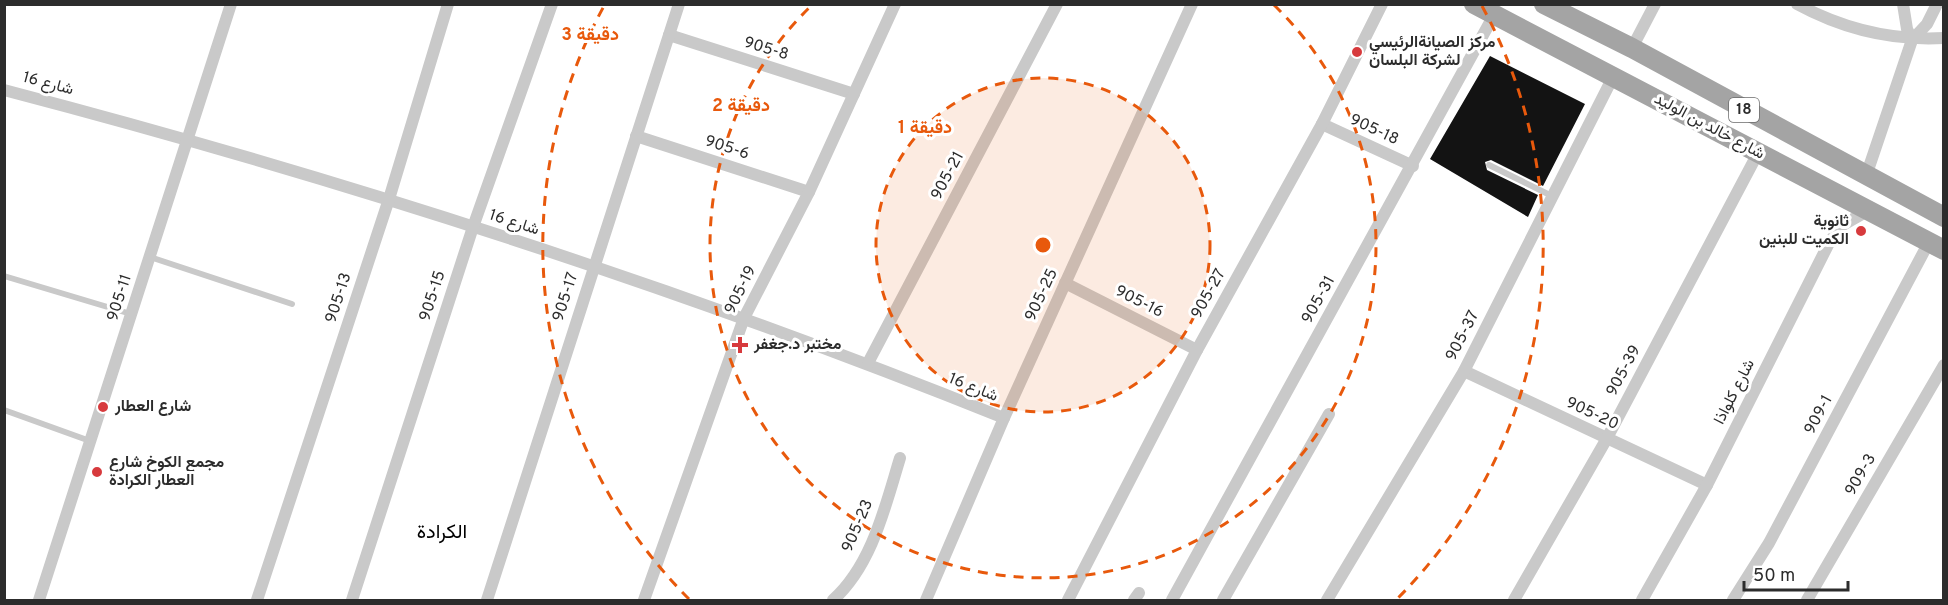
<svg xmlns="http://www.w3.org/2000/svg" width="1948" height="605" font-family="Overpass,Vazirmatn,sans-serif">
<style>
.building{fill:#131313}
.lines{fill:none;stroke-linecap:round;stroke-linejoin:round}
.service{stroke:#c9c9c9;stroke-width:6}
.minor{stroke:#c9c9c9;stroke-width:12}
.primary{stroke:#a4a4a4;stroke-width:20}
.ring{fill:none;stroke:#e8590c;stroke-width:3;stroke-dasharray:10 8}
.poi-dot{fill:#d73a3d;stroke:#fff;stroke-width:2}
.labels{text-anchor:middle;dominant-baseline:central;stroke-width:6;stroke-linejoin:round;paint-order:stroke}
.shield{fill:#fff;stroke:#6b6b6b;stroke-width:1.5}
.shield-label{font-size:15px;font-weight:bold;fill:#2c2c2c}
.poi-label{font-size:16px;font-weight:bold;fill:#2c2c2c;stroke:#fff;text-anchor:start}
.street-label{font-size:16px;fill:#2c2c2c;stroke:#fff}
.quarter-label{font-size:20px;fill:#000;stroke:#fff}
.centre{fill:#e8590c;stroke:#fff;stroke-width:3}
.ring-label{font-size:18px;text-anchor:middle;font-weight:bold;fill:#e8590c;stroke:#fff;stroke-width:6;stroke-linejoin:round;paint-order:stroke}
</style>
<rect width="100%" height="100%" fill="#fff"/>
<path class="building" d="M1490,56L1585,104L1543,186L1491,160L1485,162L1487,170L1538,195L1528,217L1430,159Z"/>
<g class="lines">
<g class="service">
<path d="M1489,165L1552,196"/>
<path d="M150,257L292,304"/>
<path d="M4,276L131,314"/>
<path d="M4,410L90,441"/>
</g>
<g class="minor">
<path d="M1797,4C1843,29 1891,41 1944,38"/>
<path d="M1903,4L1907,29L1912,40"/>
<path d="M669,35L854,94"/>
<path d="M1632,48L1655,4"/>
<path d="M4,90C344,179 678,287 1004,418"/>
<path d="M1322,124L1413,166"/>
<path d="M636,136L809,192"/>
<path d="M1866,176L1912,40L1927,24L1937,4"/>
<path d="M1065,283L1197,350"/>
<path d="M868,363L1057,4"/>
<path d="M1464,371L1707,485"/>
<path d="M39,600L231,4"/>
<path d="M257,600L389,199L448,4"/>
<path d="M352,600L473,227L552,4"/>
<path d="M487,600L679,4"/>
<path d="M644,600L744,318L809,192L895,4"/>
<path d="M833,600C872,565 885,507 900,458"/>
<path d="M926,600L1004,418L1192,4"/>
<path d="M1068,600L1197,350L1322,124L1382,4"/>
<path d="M1134,600L1139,593"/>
<path d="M1172,600L1494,15"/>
<path d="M1223,600L1329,414"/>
<path d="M1327,600L1464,371L1613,77"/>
<path d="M1514,600L1606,440L1758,153"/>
<path d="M1642,600L1707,485L1829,243L1841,226L1869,210"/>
<path d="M1733,600L1769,543L1929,242"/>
<path d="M1807,600L1944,365"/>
</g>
<g class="primary">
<path d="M1474,4L1944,250"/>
<path d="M1544,4L1632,48L1944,217"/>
</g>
</g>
<circle cx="1043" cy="245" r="167" fill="#e8590c" fill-opacity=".12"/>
<g class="ring">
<circle cx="1043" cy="245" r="167"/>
<path d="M1274 5A333 333 0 1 1 812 5"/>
<path d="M689 599A500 500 0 0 1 604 6M1482 6A500 500 0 0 1 1397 599"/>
</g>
<g class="poi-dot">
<circle cx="1357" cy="52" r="6"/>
<circle cx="1861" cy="231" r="6"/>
<path d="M737 336h6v6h6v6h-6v6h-6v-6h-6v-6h6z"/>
<circle cx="103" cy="407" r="6"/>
<circle cx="97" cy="472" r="6"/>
</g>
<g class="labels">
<rect class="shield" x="1729" y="98" width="30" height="24" rx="4.5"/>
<g class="shield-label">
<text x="1744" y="110">18</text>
</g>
<g class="poi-label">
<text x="1369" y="43">مركز الصيانةالرئيسي<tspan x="1369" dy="18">لشركة البلسان</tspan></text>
<text x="1849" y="222" text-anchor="end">ثانوية<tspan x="1849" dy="18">الكميت للبنين</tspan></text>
<text x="754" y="345">مختبر د.جغفر</text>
<text x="115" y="407">شارع العطار</text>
<text x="109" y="463">مجمع الكوخ شارع<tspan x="109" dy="18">العطار الكرادة</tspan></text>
</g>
<g class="street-label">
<text transform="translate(766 49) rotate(17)">905-8</text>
<text transform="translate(48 84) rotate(15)">شارع 16</text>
<text transform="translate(1709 127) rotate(28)">شارع خالد بن الوليد</text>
<text transform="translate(1374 130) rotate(25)">905-18</text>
<text transform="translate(727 148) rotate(18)">905-6</text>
<text transform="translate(948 176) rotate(-62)">905-21</text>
<text transform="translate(514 223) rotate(18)">شارع 16</text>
<text transform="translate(741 290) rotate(-64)">905-19</text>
<text transform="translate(1209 294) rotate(-61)">905-27</text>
<text transform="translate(1042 295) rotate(-65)">905-25</text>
<text transform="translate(433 296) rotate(-72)">905-15</text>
<text transform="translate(566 297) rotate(-72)">905-17</text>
<text transform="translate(120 298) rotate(-72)">905-11</text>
<text transform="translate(339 298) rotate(-72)">905-13</text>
<text transform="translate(1319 300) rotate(-61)">905-31</text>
<text transform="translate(1139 302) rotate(27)">905-16</text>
<text transform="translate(1463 336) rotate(-63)">905-37</text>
<text transform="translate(1624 371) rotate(-62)">905-39</text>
<text transform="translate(973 388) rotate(22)">شارع 16</text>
<text transform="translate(1735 392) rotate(-63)">شارع كلواذا</text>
<text transform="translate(1592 414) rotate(25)">905-20</text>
<text transform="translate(1819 415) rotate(-62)">909-1</text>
<text transform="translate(1861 475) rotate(-60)">909-3</text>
<text transform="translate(858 526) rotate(-67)">905-23</text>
</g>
<g class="quarter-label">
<text x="442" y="533">الكرادة</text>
</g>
</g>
<circle cx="1043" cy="245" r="9" class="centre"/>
<g class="ring-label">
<text x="590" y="40">3 دقيقة</text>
<text x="741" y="111">2 دقيقة</text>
<text x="925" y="133">1 دقيقة</text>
</g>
<rect width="1948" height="605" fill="none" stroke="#2c2c2c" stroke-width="12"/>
<path d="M1744 581v9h104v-9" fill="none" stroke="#2c2c2c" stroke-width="3"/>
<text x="1753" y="581" font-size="18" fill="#2c2c2c" stroke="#ffffff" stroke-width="4.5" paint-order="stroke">50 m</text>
</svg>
